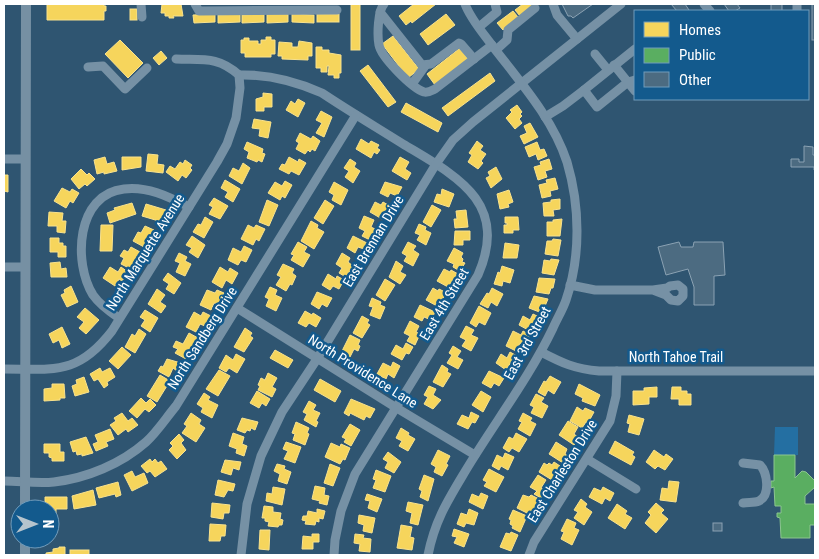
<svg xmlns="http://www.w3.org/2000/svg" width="819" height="559" font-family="'Roboto Condensed',sans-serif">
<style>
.green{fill:#246fa2}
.homes{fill:#f6d55c;stroke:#f9e28d}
.public{fill:#5aae61;stroke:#8cc690}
.building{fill:#4c6b81;stroke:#8ba2b3}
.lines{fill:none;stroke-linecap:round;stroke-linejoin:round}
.minor{stroke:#7691a5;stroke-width:9}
.major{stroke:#7690a3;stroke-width:10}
.labels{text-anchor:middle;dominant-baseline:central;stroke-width:5;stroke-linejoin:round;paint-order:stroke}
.street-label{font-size:14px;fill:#fff;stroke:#135a8d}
</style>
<rect width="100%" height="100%" fill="#2f5571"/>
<path class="green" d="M775,427H798V455H774Z"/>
<g class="homes">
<path d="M47,4H104V6H106V11H104V20H47Z"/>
<path d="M162,4H181L183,16H173L174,18H169V16H165V13H161Z"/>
<rect x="351" y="4" width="9" height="46"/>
<path d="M414,4H436L412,23L411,21L406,25L399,16Z"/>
<path d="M523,4H535L520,16L515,10Z"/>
<rect x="130" y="9" width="7" height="11"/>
<path d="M513,11L518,17L503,30L497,23Z"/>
<path d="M215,14V22L194,23L193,15Z"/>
<path d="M240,14V22L218,23V15Z"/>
<path d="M264,14V22L242,23V15Z"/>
<path d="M267,14H288V22L267,23Z"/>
<path d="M292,14L314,15V23L292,22Z"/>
<rect x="317" y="14" width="22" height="8"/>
<path d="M446,14L455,25L428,45L420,34Z"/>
<path d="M393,36L419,69L408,78L382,44Z"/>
<path d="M266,37H271V40H275V54H271V57H245V53H241V40H244V38H249V41H258V44H261V40H266Z"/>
<path d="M120,40L143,63L128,78L105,54Z"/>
<path d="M299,41L312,43V56H308V60L282,59V56H278L279,42L292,43V47H298Z"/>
<path d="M316,47H322V50H329V53L341,55V73H339V78H334V75H328L329,66H327V72H321V68H316Z"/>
<path d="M460,48L468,59L435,85L427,74Z"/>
<path d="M161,51L167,58L159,65L153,58Z"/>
<path d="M368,65L396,102L388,107L360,71Z"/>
<path d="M490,73L495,81L448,116L442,108Z"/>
<path d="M263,93L272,94V107H264V111H256V99L263,97Z"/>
<path d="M298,99L305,103L298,117L286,110L291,101L295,104Z"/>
<path d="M406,103L442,123L438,132L401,112Z"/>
<path d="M517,105L522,112L520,114L522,116L519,119L522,123L515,129L506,118L512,112L510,110Z"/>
<path d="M321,111L332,117L324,137L316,133L322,123L316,120Z"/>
<path d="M254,119L271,122L268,138L259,136L260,129L252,128Z"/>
<path d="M530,123L538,137L524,144L520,136L527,133L524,126Z"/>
<path d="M300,133L311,139L313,136L320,141L315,151L312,149L310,152L308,150L305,154L296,149L299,143L296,141Z"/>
<path d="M361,139L369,144L371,141L379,145L377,148L380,150L377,154L374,152L371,158L356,149Z"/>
<path d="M477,141L483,146L480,150L486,154L481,161L483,163L478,169L468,162L472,155L469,153Z"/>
<path d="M247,142L263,149L262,153L265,154L262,162L258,160L257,162L247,158L249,152L244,149Z"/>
<path d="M537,142L540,150L544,149L547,156L538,160L536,154L529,157L525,147Z"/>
<path d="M148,154L158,155L157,164L164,165L163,173L146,171Z"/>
<path d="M105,157L107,164L114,162L117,171L104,174V172L97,174L94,160Z"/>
<path d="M122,157H141V167L122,170Z"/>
<path d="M289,157L298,162L299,159L306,163L299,175L291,171L289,174L279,169L282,164L285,165Z"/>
<path d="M400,157L409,162L405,169L411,173L407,180L392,171Z"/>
<path d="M350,159L356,163L354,167L360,171L353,183L345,177L349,171L344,168Z"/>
<path d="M549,159L552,169L545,171L547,177L538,180L534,167L541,165L540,162Z"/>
<path d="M185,160L192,165L190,168L192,170L186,178L182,175L178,181L166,172L170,166L175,169L180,162L183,164Z"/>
<path d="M243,163L250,168L242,184L229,176L233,168L239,171Z"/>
<path d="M496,167L502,179L491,188L486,178L490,176L488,172Z"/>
<path d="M81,169L87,175L89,173L95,179L87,186L85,184L79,189L71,179Z"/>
<path d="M4,175H8V192L4,191V194Z"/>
<path d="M555,178L558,189L550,191L551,196L542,198L539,185L547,183L546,180Z"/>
<path d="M225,180L240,189L233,202L225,197L228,192L221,188Z"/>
<path d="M285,181L292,185L285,198L282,196L280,200L268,193L275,182L282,186Z"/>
<path d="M334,182L348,190L341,205L332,200L334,195L329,192Z"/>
<path d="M385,182L402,187L397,196L390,193L388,197L380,193Z"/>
<path d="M62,188L70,192L72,189L79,193L73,203L70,201L66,208L54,201Z"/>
<path d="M442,189L454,194L449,207L434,202L437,194L441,195Z"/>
<path d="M509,190L513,202L508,204L509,207L500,209L497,194Z"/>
<path d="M214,198L228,206L220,219L209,214L213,207L209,205Z"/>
<path d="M560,199V209L553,210L554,216H544L543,203L551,202V200Z"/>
<path d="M267,200L278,205L269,226L259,222Z"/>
<path d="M325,200L334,206L323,224L314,218Z"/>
<path d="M375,202L381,205L383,202L390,206L382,219L370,212Z"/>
<path d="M132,203L136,214L110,223L107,213L115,210L114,208Z"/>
<path d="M146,204L166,210L162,222L142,216Z"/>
<path d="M432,205L441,210L431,227L423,222Z"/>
<path d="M466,210L468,227L455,228L454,219H457L456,211Z"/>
<path d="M49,212L63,213L62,221H66L65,233L57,232V226H48Z"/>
<path d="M364,216L374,220L371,227L375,229L370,240L362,236L365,231L359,228Z"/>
<path d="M205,217L213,222L204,238L193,232L198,224L201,225Z"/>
<path d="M505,217H518L519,230H513V233H504V225H507V223H505Z"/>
<path d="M562,219L560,236H547V222H553V220Z"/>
<path d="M311,221L318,225L317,228L324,232L314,249L301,241Z"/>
<path d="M419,224L426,227L425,230L431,233L426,245L417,240L420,235L415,233Z"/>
<path d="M101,225H113L112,251H100Z"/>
<path d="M248,225L254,228L256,225L265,229L259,241L256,239L253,245L241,239Z"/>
<path d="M145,226L154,230L144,247L133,241L138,232L141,233Z"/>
<path d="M455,231H470V240H463V245H454Z"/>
<path d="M192,236L205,245L198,258L189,252L192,248L186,245Z"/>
<path d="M353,236L367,243L364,249L358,247L355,253L347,248Z"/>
<path d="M50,238H59V243H63V246H66V257H58V252H50Z"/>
<path d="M553,239L561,240L558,256L545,254L547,241H552Z"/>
<path d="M298,242L307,247L304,252L310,255L303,267L291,260L294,255L291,254Z"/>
<path d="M408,242L416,246L413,250L419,254L413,266L404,261L407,256L402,253Z"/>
<path d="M505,243L519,245L517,258H503Z"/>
<path d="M244,246L252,250L246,262L241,260L238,265L228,260L233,248L241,252Z"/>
<path d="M131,247L140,252L131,269L121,264L124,258L120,256L124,250L128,252Z"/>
<path d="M454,248L463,253L461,257L463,259L462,262L465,263L460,271L453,267L454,264L447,261Z"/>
<path d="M179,253L187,257L185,261L191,264L185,276L176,272L180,263L175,261Z"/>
<path d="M342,253L350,258L348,262L353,266L346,277L339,273L342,268L336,264Z"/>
<path d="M551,259L559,260L554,275L542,273L544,260L550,261Z"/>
<path d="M396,261L403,266L400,272L406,275L400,284L389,277Z"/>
<path d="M60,262L61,269L66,268L67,277H51L50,263Z"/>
<path d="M283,264L294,269L292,273L296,276L292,285L290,284L286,291L276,285L281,277L277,275Z"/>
<path d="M502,266L514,270L510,283L503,281L502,286L494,284L498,272L500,273Z"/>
<path d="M110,267L118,272L121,267L128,272L122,281L119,279L115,286L103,278Z"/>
<path d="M220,267L228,272L230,268L238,273L232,284L226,280L222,288L212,282Z"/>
<path d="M444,269L450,272L451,270L458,274L448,287L437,281Z"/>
<path d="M168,273L181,283L174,294L166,289L169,284L163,280Z"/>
<path d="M328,274L336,279L337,276L344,280L339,289L333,286L330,290L322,285Z"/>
<path d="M539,278L555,279L553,288H551L549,294L536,292Z"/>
<path d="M385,279L395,285L385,301L376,295Z"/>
<path d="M71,286L78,302L67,307L61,295L65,293L64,290Z"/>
<path d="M270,287L277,290L275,295L282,298L276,311L266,306L269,299L265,297Z"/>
<path d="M433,288L438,291L439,289L447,293L437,306L426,300Z"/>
<path d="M492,288L503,294L497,306L491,302L488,308L480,304L487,293L489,294Z"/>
<path d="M157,289L165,295L160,302L166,306L161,313L148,304Z"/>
<path d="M207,290L215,293L217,290L224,293L219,305L214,303L211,310L200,305Z"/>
<path d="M317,292L332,298L327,307L322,304L319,309L311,304Z"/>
<path d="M534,296L548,299L542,313L529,308Z"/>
<path d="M372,298L381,302L380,305L385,307L380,319L370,315L373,307L369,306Z"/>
<path d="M420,305L435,312L431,320L424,317L422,321L414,317Z"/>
<path d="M479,306L491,313L485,325L479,322L476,327L470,323Z"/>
<path d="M85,308L99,320L86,334L79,328L84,322L77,317Z"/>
<path d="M145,310L158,318L150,332L141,326L145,320L140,317Z"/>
<path d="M305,311L312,315L313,313L321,318L316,327L309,323L306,327L298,323Z"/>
<path d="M194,312L201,316L203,312L211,316L205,326L200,324L196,332L186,327Z"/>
<path d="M533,314L541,318L537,325L534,323L530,331L519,325L523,316L530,320Z"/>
<path d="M362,316L369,320L367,323L370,325L362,338L353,333Z"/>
<path d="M410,321L419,326L416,332L420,334L415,345L407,341L410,336L404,333Z"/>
<path d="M466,326L474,330L471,335L478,338L471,351L462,346L466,340L460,337Z"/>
<path d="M62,327L70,344L62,348L59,340L53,343L49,334Z"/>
<path d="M245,328L252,333L250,336L253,338L244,352L234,347Z"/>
<path d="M139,329L146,334L135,353L125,347L132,334L135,336Z"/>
<path d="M513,331L521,335L523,331L530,335L525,345L520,343L516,351L506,346Z"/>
<path d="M189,333L198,338L186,359L175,353L178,349L173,347L176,341L183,344Z"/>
<path d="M350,335L360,340L358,345L360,346L358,351L354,349L350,357L341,353Z"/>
<path d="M406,343L413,347L409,354L406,353L402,360L391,354L396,345L403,349Z"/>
<path d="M453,346L461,351L457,357L463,360L458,369L447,363L452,355L449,353Z"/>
<path d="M122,347L131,355L118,369L109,361Z"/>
<path d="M275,350L293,360L288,368L270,358Z"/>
<path d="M510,352L517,356L513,363L511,362L506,370L496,363L501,354L507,358Z"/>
<path d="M236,354L245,359L237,373L229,368L226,372L219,368L226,355L233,360Z"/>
<path d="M167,359L181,363L177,371L173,368L169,377L158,371L161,366L163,367Z"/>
<path d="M393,362L400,366L394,378L388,374L386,379L377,374L383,363L391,367Z"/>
<path d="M442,365L448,369L447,372L451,374L443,387L433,382Z"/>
<path d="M100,368L102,372L110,368L115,377L107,382L108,385L104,388L98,379L94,381L90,374Z"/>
<path d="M219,370L230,376L218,396L206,389Z"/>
<path d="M489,371L504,378L499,386L494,383L491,388L482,383Z"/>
<path d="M268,373L277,378L272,387L276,389L272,397L258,390L260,386L258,385L261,378L265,380Z"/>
<path d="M160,375L170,381L157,402L147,396Z"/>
<path d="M550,376L561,382L554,394L548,390L545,396L538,392L544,381L546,382Z"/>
<path d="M84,377L89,392L75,396L72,386L77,384L76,380Z"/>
<path d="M320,379L341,391L335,402L314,390Z"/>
<path d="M52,384H64L65,398H60V400L44,401V389L52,388Z"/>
<path d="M579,384L600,395L595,406L582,401L583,398L575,394Z"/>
<path d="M429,386L436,389L433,395L441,400L433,409L424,404L428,397L424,395Z"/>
<path d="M657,387V397H649V404L633,405V391H644V388Z"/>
<path d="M672,387H681V391H687V394H691V405H679V399H671Z"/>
<path d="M257,391L270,399L266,406L262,403L259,408L250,403Z"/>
<path d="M481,391L491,397L483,412L472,405Z"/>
<path d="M204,393L210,397L208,400L218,405L212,418L201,412L203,408L197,404Z"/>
<path d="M536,394L544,398L541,402L548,406L542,418L531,413L534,407L530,405Z"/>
<path d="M141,398L146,403L150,399L156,405L149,412L145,409L137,418L129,411Z"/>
<path d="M351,399L375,409L370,418L366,416L364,420L350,413L349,416L344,413Z"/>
<path d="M309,401L316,405L313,410L320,413L316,421L318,422L316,427L304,420L307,414L303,412Z"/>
<path d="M577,407L583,411L585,408L594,412L588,423L586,422L582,428L570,421Z"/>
<path d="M471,412L479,416L475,423L472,422L468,429L457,424L462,415L469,418Z"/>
<path d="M122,413L128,421L132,418L138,425L128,432L126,429L118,435L110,425L116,421L114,418Z"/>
<path d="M191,413L201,420L199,424L205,428L196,442L182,433L187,426L184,424Z"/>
<path d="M523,413L532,418L530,421L536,424L530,436L518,429L522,422L519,421Z"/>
<path d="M629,415L644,419L639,435L628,432L630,424L627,423Z"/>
<path d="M242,418L258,422L255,430L251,428L250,431L247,430L245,433L237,430Z"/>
<path d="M568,421L578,427L574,434L579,438L574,445L559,435Z"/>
<path d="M296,422L309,428L307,433L309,434L305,445L293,440L295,434L292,433Z"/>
<path d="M350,424L360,430L351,446L344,442L346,439L342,437Z"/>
<path d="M401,428L409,433L408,435L415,439L408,451L399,446L402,441L396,438Z"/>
<path d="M110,429L114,439L106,442L108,446L96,451L93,444L98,442L95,435Z"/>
<path d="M233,433L244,437L242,444L247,446L244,456L236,453L237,449L229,446Z"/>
<path d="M516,433L527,439L519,452L512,448L509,452L503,448L509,437L513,439Z"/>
<path d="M179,434L184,440L181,443L186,450L177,459L169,450L173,446L170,443Z"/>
<path d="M86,437L93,453L82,456V454L77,455L76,451L73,452L70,442Z"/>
<path d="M615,441L634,452L632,455L635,457L631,465L609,453Z"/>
<path d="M286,442L301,447L295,463L284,459L288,451L283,449Z"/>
<path d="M556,442L567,449L565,454L568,456L563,463L549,454Z"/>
<path d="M331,443L340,447L341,444L350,448L345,460L343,459L340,464L325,457Z"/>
<path d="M44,444H60V452H64V461H52V458L49,457V453H44Z"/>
<path d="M438,450L450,456L446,464L448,465L442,476L434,472L436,467L431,464Z"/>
<path d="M654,450L664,457L666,454L673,459L665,470L658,466L655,469L646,462Z"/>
<path d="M388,452L401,462L394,473L385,468L388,462L383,459Z"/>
<path d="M505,453L514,457L508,470L501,466L499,470L492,466L497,455L503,458Z"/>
<path d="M150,459L152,462L155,459L158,463L161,461L167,469L155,477L150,471L147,473L141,466Z"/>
<path d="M225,460L241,462L239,470L233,468L231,475L221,472Z"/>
<path d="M554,462L560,466L552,480L539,472L544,463L547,465L549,463L552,465Z"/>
<path d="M277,464L285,466L284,469L291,472L287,484L278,481L280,474L274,471Z"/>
<path d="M330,464L340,468L333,486L324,483Z"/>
<path d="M489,469L504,477L496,492L484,486L487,482L483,480Z"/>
<path d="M376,470L391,476L385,492L373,488L376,480L373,479Z"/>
<path d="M132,471L135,477L144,473L148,483L132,491L124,475Z"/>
<path d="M424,475L434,479L428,501L420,497L422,491L419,489Z"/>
<path d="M538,475L546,480L541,488L545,491L541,498L534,494L537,491L530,487Z"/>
<path d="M218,480L235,484L233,491L228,490L224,497L215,495Z"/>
<path d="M669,481L679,482L676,502L660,500L662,488L668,489Z"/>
<path d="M118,482L121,495L116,497L115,494L99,498L96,488Z"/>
<path d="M315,486L325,488L324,495L329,496L327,505L319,503L320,501L312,499Z"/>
<path d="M273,487L285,489L282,505L266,501L267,493L272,494Z"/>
<path d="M603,487L614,493L610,501L605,498L602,504L589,497L594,488L601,491Z"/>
<path d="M93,490L96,505L74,509L72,496Z"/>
<path d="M481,493L488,496L483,509L469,502L472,494L479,497Z"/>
<path d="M367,494L382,499L377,512L368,508L370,501L365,500Z"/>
<path d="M523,495L529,497L531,495L539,499L531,515L517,508Z"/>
<path d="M45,497H67V509H56V513H50V509L45,506Z"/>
<path d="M581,499L587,504L585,507L592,512L584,525L574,518L578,512L574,510Z"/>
<path d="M408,502L423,505L418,525L410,523L412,513L406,511Z"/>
<path d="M212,503L230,505L229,513H224L223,519L211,517Z"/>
<path d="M656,503L664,510L661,513L668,519L656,533L645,523L651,515L648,512Z"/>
<path d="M617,504L627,511L625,514L632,518L625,529L608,518Z"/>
<path d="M264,506L273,507V512L281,513L280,519L283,520L282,525H279L278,527L268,526L269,522L265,521V518H262Z"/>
<path d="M317,509L325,511L323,519L319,518V522L316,521L315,525L305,524L306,521L302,520L303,516H307L308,511L317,513Z"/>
<path d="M469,509L478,513L474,525L466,523L464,527L457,524L461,513L467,515Z"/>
<path d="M513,510L527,516L520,532L512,528L513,526L510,524L511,520L509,519Z"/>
<path d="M359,515L375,518L372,533L363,531L364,525L358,523Z"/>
<path d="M567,519L576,523L574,528L579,530L572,545L561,539L564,532L561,531Z"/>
<path d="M210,524L226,525L225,536H221L220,541H209Z"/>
<path d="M401,525L412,527L410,537L414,538L412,550L397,548Z"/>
<path d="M454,529L469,534L464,547L454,543L457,537L452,536Z"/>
<path d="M260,530H270L269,550L259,549Z"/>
<path d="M511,532L518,535L511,551L500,547L506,533L510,534Z"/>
<path d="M312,534H319V542H313V549H302L303,536L312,537Z"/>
<path d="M355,534L364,535L363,538L371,539L370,552L359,551L360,544L354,543Z"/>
<path d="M59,547H65V555H46V553L53,552V549L59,548Z"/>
<rect x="70" y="550" width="19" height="5"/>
</g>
<path class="public" d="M774,455H795V478L802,471L806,472L815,481V487L805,496V504H815V525H810V538H781L780,518L777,517V513H781V506H775L774,487L771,488V481H774Z"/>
<g class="building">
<path d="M562,4H593L573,18L571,16H568Z"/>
<path d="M671,4H685L689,10L687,11H677Z"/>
<path d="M724,4H737L740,8L735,11H729Z"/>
<rect x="771" y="4" width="11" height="7"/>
<rect x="812" y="4" width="3" height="36"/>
<path d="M804,146L813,147V155H815V170H814V167H791V159H799V162H804Z"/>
<path d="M679,242L681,247H693L694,242H723L725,275L714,276V305H694V287L688,269L666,275L658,247Z"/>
<rect x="713" y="523" width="9" height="8"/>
</g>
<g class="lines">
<g class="minor">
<path d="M141,4L142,17"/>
<path d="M195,4L199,11L337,10"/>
<path d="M384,4C378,10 377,35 379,45C381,57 412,88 424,92C428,93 431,91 435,89L492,45"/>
<path d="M553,4L557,15L577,39"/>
<path d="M704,4L710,11"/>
<path d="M797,4V11"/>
<path d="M380,12L422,65L431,64L459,43L461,44L474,59"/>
<path d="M479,27L497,12L495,4"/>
<path d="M496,50L507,40L508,30L535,8"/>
<path d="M595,54L608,70"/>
<path d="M176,59C203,60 218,56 239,75"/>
<path d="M614,65L635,91"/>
<path d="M88,67L103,66L125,89L147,68"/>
<path d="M239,75C269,74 295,81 322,93C349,111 376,127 403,144C456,176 510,202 478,275L355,474L341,511L335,540L334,555"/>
<path d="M412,84L425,66"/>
<path d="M584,90L635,49"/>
<path d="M545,117L563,106L584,90L597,107L628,82L635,80"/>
<path d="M4,159H25"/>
<path d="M4,267H25"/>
<path d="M570,285L595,290H653L667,288L670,286L678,285L683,289V296L678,301L671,300L666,295L653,290"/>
<path d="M237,308L395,407L475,455"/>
<path d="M119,318C110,312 100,305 93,295C73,263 76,194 124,189C148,186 169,197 189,207"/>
<path d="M541,352C562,363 575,369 599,371H815"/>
<path d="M4,369C55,369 78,375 112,331L217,162L227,144L236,118L240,88L239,75"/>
<path d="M587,459L636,489"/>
<path d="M743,463L760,465C767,472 771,495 759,501C754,503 748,502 743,503"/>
<path d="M4,481C20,481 38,484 54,482C87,478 121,464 146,442C157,432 166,418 176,406L356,115"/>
<path d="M241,555L247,504L261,456L282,412L317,359L436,164L453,140L473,122L621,4"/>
<path d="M428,555C435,520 448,500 466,470C495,422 529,378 553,328C557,319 563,309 566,300C581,256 580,206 567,162C553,119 521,83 494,48C484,34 471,20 465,4"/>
<path d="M529,555L534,542L610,421L616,396L617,371"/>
</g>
<g class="major">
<path d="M25,509L26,4"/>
<path d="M25,539V555"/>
</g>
</g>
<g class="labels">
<g class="street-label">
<text transform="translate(373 241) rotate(-59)">East Brennan Drive</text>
<text transform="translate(145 252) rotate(-58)">North Marquette Avenue</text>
<text transform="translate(444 304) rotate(-59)">East 4th Street</text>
<text transform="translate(202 338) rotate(-58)">North Sandberg Drive</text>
<text transform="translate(527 343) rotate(-61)">East 3rd Street</text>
<text x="676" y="357">North Tahoe Trail</text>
<text transform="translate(363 371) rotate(32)">North Providence Lane</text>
<text transform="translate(562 471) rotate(-58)">East Charleston Drive</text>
</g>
</g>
<rect width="819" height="559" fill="none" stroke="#ffffff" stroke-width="10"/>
<rect x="634" y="10" width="175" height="90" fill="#135a8d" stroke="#719cbb"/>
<rect x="644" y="22" width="25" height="15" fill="#f6d55c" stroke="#719cbb"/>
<text x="679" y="35" font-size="15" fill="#ffffff">Homes</text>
<rect x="644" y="48" width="25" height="15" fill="#5aae61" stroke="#719cbb"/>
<text x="679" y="60" font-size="15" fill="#ffffff">Public</text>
<rect x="644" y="72" width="25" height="15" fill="#4c6b81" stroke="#719cbb"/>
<text x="679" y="85" font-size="15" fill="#ffffff">Other</text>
<g transform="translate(35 524) rotate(90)"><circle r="24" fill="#135a8d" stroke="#719cbb"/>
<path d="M0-4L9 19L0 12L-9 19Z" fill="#b6c4cd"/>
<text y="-8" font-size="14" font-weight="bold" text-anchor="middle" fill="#ffffff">N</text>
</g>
</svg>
